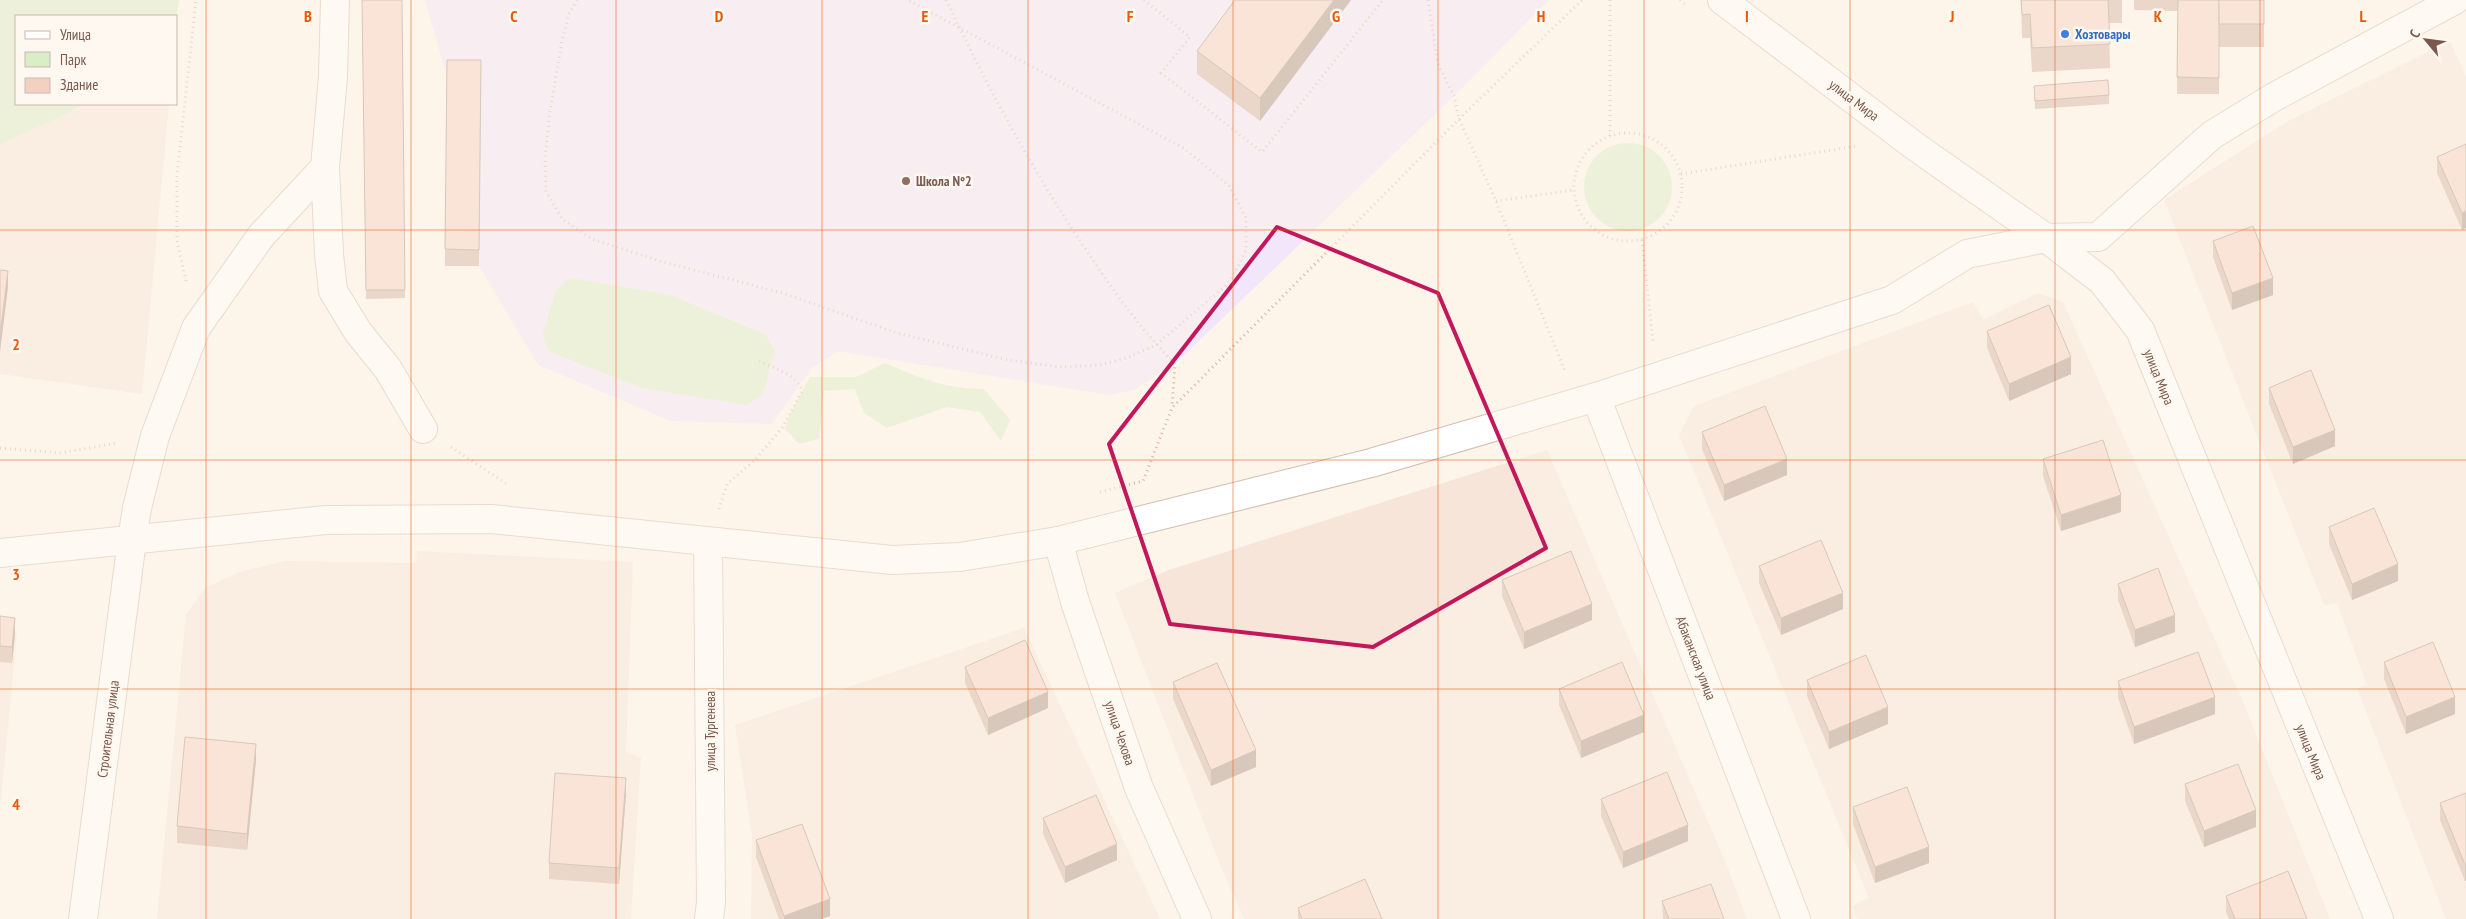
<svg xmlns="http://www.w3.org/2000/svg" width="2466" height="919" font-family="'PT Sans Narrow',sans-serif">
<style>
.residential{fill:#f6e5d8}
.education{fill:#f1e6fa}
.green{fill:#d9edc7}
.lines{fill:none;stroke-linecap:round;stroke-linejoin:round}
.minor-casing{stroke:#d3bdb1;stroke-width:30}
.path{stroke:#dab3a2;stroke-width:3;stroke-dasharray:1 4;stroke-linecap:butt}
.minor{stroke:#fff;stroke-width:28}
.wall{fill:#d2b3a5}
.shaded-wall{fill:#ab9286}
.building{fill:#f4d0c0;stroke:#ab9286}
.marked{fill:none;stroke:#c2185b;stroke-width:4;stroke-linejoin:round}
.grid{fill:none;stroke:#e8590c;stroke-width:1;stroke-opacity:0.55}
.shop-dot{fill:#3f7fe0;stroke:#fff8f1;stroke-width:2}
.education-dot{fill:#8d6e63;stroke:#fff8f1;stroke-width:2}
.labels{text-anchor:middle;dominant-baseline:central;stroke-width:5;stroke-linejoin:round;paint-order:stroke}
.shop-label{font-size:14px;font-weight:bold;fill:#366cbe;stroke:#fff8f1;text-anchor:start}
.street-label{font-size:14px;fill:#7a584b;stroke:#fff8f1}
.education-label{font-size:14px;font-weight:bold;fill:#785e54;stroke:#fff8f1;text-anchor:start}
.grid-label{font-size:16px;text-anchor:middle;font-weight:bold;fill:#e8590c;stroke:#fff8f1;stroke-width:5;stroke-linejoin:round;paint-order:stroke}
</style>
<rect width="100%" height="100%" fill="#fdf4ea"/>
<g class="residential">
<path d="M2450,41L2466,77V919H2446L2357,688L2367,685L2337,603L2324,605L2164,200L2288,121Z"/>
<path d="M80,104H169L142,394L0,374V144L69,113Z"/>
<path d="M2038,293L2063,302L2243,702L2330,919H1857L1852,906L1869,898L1679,435L1694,406L1973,302L1983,320Z"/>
<path d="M1547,450L1727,866L1747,919H1244L1221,867L1115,593L1169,570Z"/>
<path d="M417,551L633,562L626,751L641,758L631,919H157L186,615L205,588L240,572L285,561L416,563Z"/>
<path d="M1024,628L1160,919H751L752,835L735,725Z"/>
<path d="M0,632L17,633L0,809Z"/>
</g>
<path class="education" d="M425,0H1549L1454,96L1175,364L1134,390L1109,395L838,351L812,368L772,424L671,421L538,365L479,266H445L447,77Z"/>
<g class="green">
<path d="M0,0H179L176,21V16H16V104H80L69,113L0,144Z"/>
<circle cx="1628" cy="187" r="44"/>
<path d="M571,278L670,295L765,334L775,351L763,394L747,405L642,388L548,351L543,334L556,289Z"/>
<path d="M885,363C920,378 945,389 984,389L1010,420L1001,441L980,412L947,407L887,428L864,413L855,389L824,391L819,439L799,444L785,429L789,416L810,377H856Z"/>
</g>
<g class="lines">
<g class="minor-casing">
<g id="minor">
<path d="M1722,0L1916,147L2046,238L2102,281L2140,330L2379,919"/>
<path d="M325,167L329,254L333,291L358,332L388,369L423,429"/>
<path d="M1596,397L1796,919"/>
<path d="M1058,541L1076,605L1139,788L1197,919"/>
<path d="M708,543L711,902L709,919"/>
<path d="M0,553L326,520L491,519L892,560L960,557L1058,541L1371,463L1596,397L1892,300L1967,254L2046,238L2098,237L2212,135L2274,97L2455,0"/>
<path d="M83,919L132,540L137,508L155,436L196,328L261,236L325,167L333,77L335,0"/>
</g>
</g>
<g class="path">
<path d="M577,0L569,14L562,41L550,111L545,157L546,191L562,219L592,239L660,261L782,293L897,333L1008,360L1060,367L1100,365L1129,357L1156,345L1230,282L1246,250V218L1229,186L1185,149L908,0"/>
<path d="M946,0C988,88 1034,174 1089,254C1115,293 1142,331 1175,364L1172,407"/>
<path d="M1144,0L1190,37L1161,73L1262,152L1383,0"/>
<path d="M1428,0L1438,64L1454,96L1459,119L1496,201L1565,371"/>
<path d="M1610,0V137"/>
<path d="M1680,0L1687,6"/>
<circle cx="1628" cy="187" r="54"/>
<path d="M1681,174L1857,146"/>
<path d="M1496,201L1574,190"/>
<path d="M1642,240L1653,341"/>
<path d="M186,281L177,241V175L196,0"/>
<path d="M451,447L508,485"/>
<path d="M0,448L61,453L117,443"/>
<path d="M1100,492L1143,481L1172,408L1459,119L1582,0"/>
<path d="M719,509L727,484L755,460L782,428L802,391C798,375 773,368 759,361"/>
</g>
<use href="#minor" class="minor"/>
</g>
<g class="wall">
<path d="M362,0H402L405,298L366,299Z"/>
<path d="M1351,0L1260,121L1197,74V51Z"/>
<path d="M2021,0H2122V23H2109L2110,68L2032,72L2030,38H2022Z"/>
<path d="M2134,0H2264V47H2219V94H2177L2178,11L2134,10Z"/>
<path d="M447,60H481L479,266H445Z"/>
<path d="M2034,86L2109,95V104L2035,109Z"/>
<path d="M2466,144V228L2462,230L2437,173V157Z"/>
<path d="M2213,241L2273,295L2232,310L2213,257Z"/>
<path d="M1987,331L2071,374L2009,401L1987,348Z"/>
<path d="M2269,388L2335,446L2293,464L2269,404Z"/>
<path d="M1702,432L1787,475L1724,501L1702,449Z"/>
<path d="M2043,459L2121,512L2061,531L2043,476Z"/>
<path d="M2329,527L2398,581L2352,600L2329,544Z"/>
<path d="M1759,566L1843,609L1781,635L1759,583Z"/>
<path d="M1502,580L1592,620L1524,649L1502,596Z"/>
<path d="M2118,584L2175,632L2135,647L2118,600Z"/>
<path d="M0,616L15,634L12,663L0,662Z"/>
<path d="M2384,662L2455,714L2406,734L2384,679Z"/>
<path d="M965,667L1048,708L988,735L965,683Z"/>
<path d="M1807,680L1888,724L1829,749L1807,696Z"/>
<path d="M2118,681L2215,714L2134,744L2118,698Z"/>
<path d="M1173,682L1256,767L1211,786L1173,699Z"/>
<path d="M1559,689L1644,732L1581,758L1559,705Z"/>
<path d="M256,760L247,850L177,843V826Z"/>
<path d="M2185,784L2256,827L2204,847L2185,801Z"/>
<path d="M2466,793L2465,881L2440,820V803Z"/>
<path d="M626,794L619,884L549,879V863Z"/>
<path d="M1601,799L1688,841L1623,868L1601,816Z"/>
<path d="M1853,807L1929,863L1875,883L1853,824Z"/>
<path d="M1043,818L1117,860L1065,883L1043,834Z"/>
<path d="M756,840L830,916L821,919H779L756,857Z"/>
<path d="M2226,896L2307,919H2229L2226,912Z"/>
<path d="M1662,901L1724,919H1663Z"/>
<path d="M1298,908L1382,919H1298Z"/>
</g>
<g class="shaded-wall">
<path d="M1334,0H1351L1260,121V98Z"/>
<path d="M2466,211V228L2462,230V213Z"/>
<path d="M8,271V287L0,352V335Z"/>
<path d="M2273,278V295L2232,310V293Z"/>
<path d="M2071,357V374L2009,401V384Z"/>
<path d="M2335,430V446L2293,464V447Z"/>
<path d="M1787,459V475L1724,501V485Z"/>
<path d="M2121,495V512L2061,531V515Z"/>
<path d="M2398,564V581L2352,600V584Z"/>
<path d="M1843,593V609L1781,635V618Z"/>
<path d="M1592,604V620L1524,649V632Z"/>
<path d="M2175,615V632L2135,647V630Z"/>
<path d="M15,618V634L12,663V647Z"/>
<path d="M1048,692V708L988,735V718Z"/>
<path d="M2215,697V714L2134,744V727Z"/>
<path d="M2455,697V714L2406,734V717Z"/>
<path d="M1888,707V724L1829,749V732Z"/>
<path d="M1644,715V732L1581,758V741Z"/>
<path d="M256,744V760L247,850V834Z"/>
<path d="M1256,750V767L1211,786V770Z"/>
<path d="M626,778V794L619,884V868Z"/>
<path d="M2256,810V827L2204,847V831Z"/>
<path d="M1688,825V841L1623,868V852Z"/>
<path d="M1117,844V860L1065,883V867Z"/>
<path d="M1929,847V863L1875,883V867Z"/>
<path d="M2466,864V881H2465V865Z"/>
<path d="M830,899V916L821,919H784V916Z"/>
</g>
<g class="building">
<path d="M362,0H402L405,290H366Z"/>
<path d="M1235,0H1334L1260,98L1197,51Z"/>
<path d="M2021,0H2109H2108L2110,44L2032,48L2030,14L2022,15Z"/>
<path d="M2178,0H2219V78L2177,77Z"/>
<rect x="2219" y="0" width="45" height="24"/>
<path d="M447,60H481L479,250L445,249Z"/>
<path d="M2108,80L2109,95L2035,101L2034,86Z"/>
<path d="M2466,144V211L2462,213L2437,157Z"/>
<path d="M2253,226L2273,278L2232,293L2213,241Z"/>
<path d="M0,270L8,271L0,335Z"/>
<path d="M2049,305L2071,357L2009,384L1987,331Z"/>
<path d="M2311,370L2335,430L2293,447L2269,388Z"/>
<path d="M1765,406L1787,459L1724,485L1702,432Z"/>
<path d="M2103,440L2121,495L2061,515L2043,459Z"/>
<path d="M2374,508L2398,564L2352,584L2329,527Z"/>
<path d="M1821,540L1843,593L1781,618L1759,566Z"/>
<path d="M1571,551L1592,604L1524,632L1502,580Z"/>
<path d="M2158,568L2175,615L2135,630L2118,584Z"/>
<path d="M0,616L15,618L12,647L0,646Z"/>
<path d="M1025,640L1048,692L988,718L965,667Z"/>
<path d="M2433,642L2455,697L2406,717L2384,662Z"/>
<path d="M2198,652L2215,697L2134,727L2118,681Z"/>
<path d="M1866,655L1888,707L1829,732L1807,680Z"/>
<path d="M1622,662L1644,715L1581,741L1559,689Z"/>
<path d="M1217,663L1256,750L1211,770L1173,682Z"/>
<path d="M185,737L256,744L247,834L177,826Z"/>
<path d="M2238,764L2256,810L2204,831L2185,784Z"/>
<path d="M1667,772L1688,825L1623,852L1601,799Z"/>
<path d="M555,773L626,778L619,868L549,863Z"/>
<path d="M1907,787L1929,847L1875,867L1853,807Z"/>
<path d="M2466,793V864L2465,865L2440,803Z"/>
<path d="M1096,795L1117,844L1065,867L1043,818Z"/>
<path d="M802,824L830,899L784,916L756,840Z"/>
<path d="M2288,871L2307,919H2235L2226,896Z"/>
<path d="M1365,879L1382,919H1302L1298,908Z"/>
<path d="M1711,884L1724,919H1669L1662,901Z"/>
</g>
<path d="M0 0H2466V919H0ZM1277,227L1438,293L1546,548L1373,647L1170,624L1109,444Z" fill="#fdf4ea" fill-opacity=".55" fill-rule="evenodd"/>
<path class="marked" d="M1277,227L1438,293L1546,548L1373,647L1170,624L1109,444Z"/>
<path class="grid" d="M206,0V919M411,0V919M616,0V919M822,0V919M1028,0V919M1233,0V919M1438,0V919M1644,0V919M1850,0V919M2055,0V919M2260,0V919M0,230H2466M0,460H2466M0,689H2466"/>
<circle class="shop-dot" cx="2065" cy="34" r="5"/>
<circle class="education-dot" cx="906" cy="181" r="5"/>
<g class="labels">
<g class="shop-label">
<text x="2075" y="34">Хозтовары</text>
</g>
<g class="street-label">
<text transform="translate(1854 100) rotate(37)">улица Мира</text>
<text transform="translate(2159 377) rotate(68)">улица Мира</text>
<text transform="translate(1696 658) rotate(69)">Абаканская улица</text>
<text transform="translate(108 729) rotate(-83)">Строительная улица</text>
<text transform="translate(710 731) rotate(-90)">улица Тургенева</text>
<text transform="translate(1120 733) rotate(71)">улица Чехова</text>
<text transform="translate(2311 752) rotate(68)">улица Мира</text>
</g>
<g class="education-label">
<text x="916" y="181">Школа N°2</text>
</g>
</g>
<g class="grid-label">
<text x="308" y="22">B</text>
<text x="514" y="22">C</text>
<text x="719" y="22">D</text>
<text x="925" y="22">E</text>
<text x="1130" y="22">F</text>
<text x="1336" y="22">G</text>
<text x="1541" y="22">H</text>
<text x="1747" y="22">I</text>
<text x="1952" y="22">J</text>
<text x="2158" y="22">K</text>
<text x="2363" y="22">L</text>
<text x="16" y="350">2</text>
<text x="16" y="580">3</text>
<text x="16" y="810">4</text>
</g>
<rect x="15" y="15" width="162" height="90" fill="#fff8f1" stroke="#cab8af"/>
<rect x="25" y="31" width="25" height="8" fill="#ffffff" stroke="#cab8af"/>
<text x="60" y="40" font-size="15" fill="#7a584b">Улица</text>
<rect x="25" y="52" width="25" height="15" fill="#d9edc7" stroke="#cab8af"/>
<text x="60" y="65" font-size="15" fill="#7a584b">Парк</text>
<rect x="25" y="78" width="25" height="15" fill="#f4d0c0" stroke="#cab8af"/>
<text x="60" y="90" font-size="15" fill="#7a584b">Здание</text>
<g transform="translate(2426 40) rotate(299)" stroke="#fff8f1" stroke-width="4" paint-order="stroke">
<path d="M0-4L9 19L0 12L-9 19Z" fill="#7a584b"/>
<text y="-8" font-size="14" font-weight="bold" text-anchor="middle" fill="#7a584b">С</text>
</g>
</svg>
